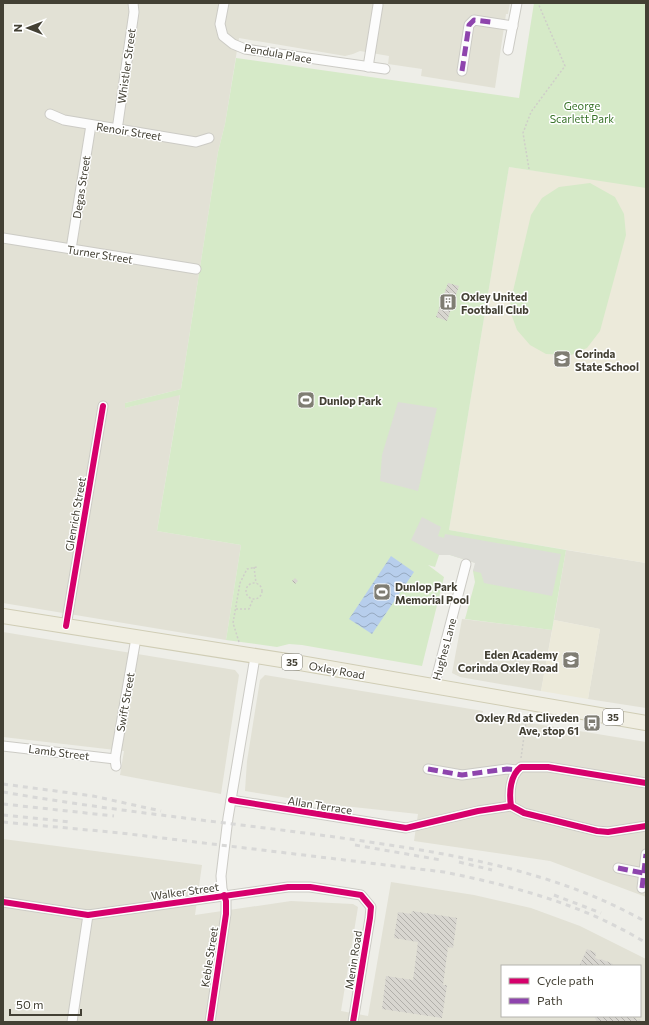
<svg xmlns="http://www.w3.org/2000/svg" width="649" height="1025" font-family="Commissioner,sans-serif">
<style>
.residential{fill:#e2e1d5;fill-rule:evenodd}
.education{fill:#eceada}
.green{fill:#d6eac8}
.parking{fill:#ddddd7}
.water{fill:url(#water-waves)}
.building{fill:url(#building-back-hatch)}
.lines{fill:none;stroke-linecap:round;stroke-linejoin:round}
.minor-casing{stroke:#cccbc5;stroke-width:11}
.primary-casing{stroke:#d0cdb5;stroke-width:16}
.path{stroke:#cfcec9;stroke-width:1.5;stroke-dasharray:2 2;stroke-linecap:butt}
.minor{stroke:#fcfcfc;stroke-width:9}
.primary{stroke:#f0eee2;stroke-width:14}
.rail{stroke:#d8d8d7;stroke-width:3;stroke-dasharray:5 5;stroke-linecap:butt}
.quiet{stroke:#8e44ad;stroke-width:5;stroke-dasharray:10 5;stroke-linecap:butt}
.cycleway-casing{stroke:#fff;stroke-width:8}
.cycleway{stroke:#d6006c;stroke-width:6}
.labels{text-anchor:middle;dominant-baseline:central;stroke-width:3;stroke-linejoin:round;paint-order:stroke}
.shield{fill:#fff;stroke:#7b7971;stroke-width:1}
.shield-label{font-size:10px;font-weight:bold;fill:#434034}
.street-label{font-size:11px;fill:#434034;stroke:#fff}
.park-label{font-size:11px;fill:#387329;stroke:#fff}
.poi-label{font-size:11px;font-weight:bold;fill:#434034;stroke:#fff;text-anchor:start}
</style>
<defs>
<pattern id="water-waves" width="16" height="10" patternUnits="userSpaceOnUse"><rect width="16" height="10" fill="#b7ceec"/><path d="M0 5q4-4 8 0t8 0" fill="none" stroke="#96a9c0"/></pattern>
<pattern id="building-back-hatch" width="6" height="6" patternUnits="userSpaceOnUse"><rect width="6" height="6" fill="#d8d6d0"/><path d="M-1 5l2 2M0 0l6 6M5-1l2 2" fill="none" stroke="#b1afaa"/></pattern>
</defs>
<rect width="100%" height="100%" fill="#eeeee8"/>
<g class="residential">
<path d="M3,3H510L508,14H506L495,88L421,76L422,69L388,64L389,56L360,51L353,54L345,56L239,38L225,124L218,152L181,389L125,403V408L180,394L157,531L241,545L226,640L3,603Z"/>
<path d="M566,550L646,563V708L588,699L600,629L554,620Z"/>
<path d="M462,619L552,630L541,691L460,677L452,673Z"/>
<path d="M3,632L235,670L239,675L221,794L120,775L124,751L3,737Z"/>
<path d="M265,675L483,711L482,715L646,742V897L550,861L414,841L418,814L325,804L245,791L247,761L260,680Z"/>
<path d="M3,839L202,865L195,915L291,901L353,904L358,907L341,1011L368,1016L391,882L474,895L531,908L580,926L646,959V1022H3ZM502,966H640V1016H502Z"/>
</g>
<g class="education">
<path d="M509,167L646,187V563L449,530Z"/>
<path d="M554,620L600,629L588,699L541,691Z"/>
</g>
<g class="green">
<path d="M534,3H646V188L509,167L449,530L566,550L552,630L465,619L475,582L473,571L476,563L450,555H439L435,567L428,565L444,577L422,666L302,645L289,644L277,647L226,640L241,545L157,531L180,395L125,408V403L181,389L218,152L225,124L236,58L519,98Z"/>
<path d="M590,183L615,197L624,214L626,235L600,331L587,348L571,355L546,354L530,345L517,330L509,308L531,215L542,198L559,187Z"/>
</g>
<g class="parking">
<path d="M398,402L437,408L418,491L380,481L382,455Z"/>
<path d="M422,517L441,527L438,536L444,538L445,534L561,554L552,596L484,583L481,573L473,571L475,563L450,555H439L411,540Z"/>
</g>
<path class="water" d="M391,556L414,572L372,634L349,619Z"/>
<g class="building">
<path d="M448,283L459,286L447,321L436,317Z"/>
<path d="M295,578L298,581L295,584L292,581Z"/>
<path d="M412,911L457,918L453,948L448,947L443,985H447L442,1018L382,1009L386,976L413,980L418,942L394,938L398,912L411,914Z"/>
<path d="M587,949L596,953L595,958L600,960L601,959L613,964L612,966H579Z"/>
<path d="M594,1016H631L632,1018L635,1017L637,1020L640,1019L641,1022H597Z"/>
</g>
<g class="lines">
<g class="minor-casing">
<g id="minor">
<path d="M224,3L220,24L223,36L233,44L245,49L385,69"/>
<path d="M508,50L517,3"/>
<path d="M368,67L378,5"/>
<path d="M462,71L469,25L474,20L513,26"/>
<path d="M50,114L64,120L196,142L209,138"/>
<path d="M117,130L134,12L133,3"/>
<path d="M3,238L196,269"/>
<path d="M71,249L91,125"/>
<path d="M66,626L103,406"/>
<path d="M434,687L466,564"/>
<path d="M3,746L115,759"/>
<path d="M116,766L115,759L136,638"/>
<path d="M428,769L462,775L507,769L517,770"/>
<path d="M646,783L548,767H521C510,775 509,793 511,806L524,813L597,831L608,832L646,826"/>
<path d="M231,800L406,828L478,811L511,806"/>
<path d="M618,868L643,873"/>
<path d="M642,888L646,854"/>
<path d="M3,902L88,915L288,887H310L361,895L371,907L370,918L353,1022"/>
<path d="M72,1022L88,915"/>
<path d="M210,1022L226,914V901L222,889L221,876L228,818L255,657"/>
</g>
</g>
<g class="primary-casing">
<path id="primary" d="M3,616L300,663L646,723"/>
</g>
<g class="path">
<path d="M529,169L523,133L531,112L565,66L538,3"/>
<path d="M254,567L256,583"/>
<circle cx="254" cy="591" r="8"/>
<path d="M236,609H249L253,599"/>
<path d="M239,642L233,623L240,583L247,569L257,567"/>
<path d="M521,758L527,715"/>
</g>
<use href="#minor" class="minor"/>
<use href="#primary" class="primary"/>
<g class="rail">
<path d="M3,784L93,796L161,811"/>
<path d="M3,792C113,811 224,822 335,837C441,852 551,868 646,922"/>
<path d="M3,804L114,816"/>
<path d="M3,815L71,822"/>
<path d="M3,822L121,833L444,872C514,886 585,905 646,943"/>
<path d="M355,845L441,860"/>
<path d="M459,862L492,870"/>
<path d="M554,895L601,913"/>
</g>
<g class="quiet">
<path d="M462,71L469,25L474,20L491,22"/>
<path d="M428,769L462,775L507,769L517,770"/>
<path d="M618,868L643,873"/>
<path d="M642,888L646,854"/>
</g>
<g class="cycleway-casing">
<g id="cycleway">
<path d="M66,626L103,406"/>
<path d="M646,783L548,767H521C510,775 509,793 511,806L524,813L597,831L608,832L646,826"/>
<path d="M231,800L406,828L478,811L511,806"/>
<path d="M3,902L88,915L288,887H310L361,895L371,907L370,918L353,1022"/>
<path d="M210,1022L226,914V901L224,895"/>
</g>
</g>
<use href="#cycleway" class="cycleway"/>
</g>
<defs>
<g id="building-square" transform="scale(0.9)"><rect x="-9" y="-9" width="18" height="18" rx="4" fill="#7f7d73" stroke="#fff"/><path d="M-4-6H4V6H1V3H-1V6H-4ZM-2.5-4.3h1.7v1.8h-1.7ZM.8-4.3h1.7v1.8H.8ZM-2.5-1h1.7V.8h-1.7ZM.8-1h1.7V.8H.8Z" fill="#fff"/></g>
<g id="school-square" transform="scale(0.9)"><rect x="-9" y="-9" width="18" height="18" rx="4" fill="#7f7d73" stroke="#fff"/><path d="M0-5L7-2L0 1L-7-2ZM-4 1L0 2.5L4 1V4Q0 6-4 4Z" fill="#fff"/></g>
<g id="stadium-square" transform="scale(0.9)"><rect x="-9" y="-9" width="18" height="18" rx="4" fill="#7f7d73" stroke="#fff"/><path d="M0-5a6.5 5 0 1 0 0 10a6.5 5 0 1 0 0-10ZM-3.5-1.8h7v3.6h-7Z" fill="#fff"/></g>
<g id="bus-square" transform="scale(0.9)"><rect x="-9" y="-9" width="18" height="18" rx="4" fill="#7f7d73" stroke="#fff"/><path d="M-5-6H5V4H4V6H2V4H-2V6H-4V4H-5ZM-3.5-4V0h7V-4ZM-3.5 1.2v1.5H-2V1.2ZM2 1.2v1.5H3.5V1.2Z" fill="#fff"/></g>
</defs>
<g fill-rule="evenodd">
<use href="#building-square" x="448" y="302"/>
<use href="#school-square" x="562" y="359"/>
<use href="#stadium-square" x="306" y="400"/>
<use href="#stadium-square" x="382" y="592"/>
<use href="#school-square" x="571" y="660"/>
<use href="#bus-square" x="592" y="723"/>
</g>
<g class="labels">
<g class="shield">
<rect x="282" y="654" width="20" height="16" rx="3"/>
<rect x="603" y="709" width="20" height="16" rx="3"/>
</g>
<g class="shield-label">
<text x="292" y="662">35</text>
<text x="613" y="717">35</text>
</g>
<g class="street-label">
<text transform="translate(278 53) rotate(10)">Pendula Place</text>
<text transform="translate(126 66) rotate(-82)">Whistler Street</text>
<text transform="translate(129 131) rotate(9)">Renoir Street</text>
<text transform="translate(81 187) rotate(-81)">Degas Street</text>
<text transform="translate(100 254) rotate(9)">Turner Street</text>
<text transform="translate(75 514) rotate(-80)">Glenrich Street</text>
<text transform="translate(444 649) rotate(-75)">Hughes Lane</text>
<text transform="translate(337 670) rotate(10)">Oxley Road</text>
<text transform="translate(125 702) rotate(-80)">Swift Street</text>
<text transform="translate(59 752) rotate(7)">Lamb Street</text>
<text transform="translate(320 805) rotate(9)">Allan Terrace</text>
<text transform="translate(185 891) rotate(-8)">Walker Street</text>
<text transform="translate(209 957) rotate(-81)">Keble Street</text>
<text transform="translate(353 960) rotate(-81)">Menin Road</text>
</g>
<g class="park-label">
<text x="582" y="105">George<tspan x="582" dy="13">Scarlett Park</tspan></text>
</g>
<g class="poi-label">
<text x="461" y="296">Oxley United<tspan x="461" dy="13">Football Club</tspan></text>
<text x="575" y="353">Corinda<tspan x="575" dy="13">State School</tspan></text>
<text x="319" y="400">Dunlop Park</text>
<text x="395" y="586">Dunlop Park<tspan x="395" dy="13">Memorial Pool</tspan></text>
<text x="558" y="654" text-anchor="end">Eden Academy<tspan x="558" dy="13">Corinda Oxley Road</tspan></text>
<text x="579" y="717" text-anchor="end">Oxley Rd at Cliveden<tspan x="579" dy="13">Ave, stop 61</tspan></text>
</g>
</g>
<rect width="649" height="1025" fill="none" stroke="#434034" stroke-width="8"/>
<rect x="501" y="965" width="140" height="52" fill="#ffffff" stroke="#b4b3ae"/>
<rect x="509" y="978" width="20" height="6" fill="#d6006c" stroke="#b4b3ae"/>
<text x="537" y="985" font-size="12" fill="#434034">Cycle path</text>
<rect x="509" y="998" width="20" height="6" fill="#8e44ad" stroke="#b4b3ae"/>
<text x="537" y="1005" font-size="12" fill="#434034">Path</text>
<g transform="translate(28 28) rotate(270)" stroke="#ffffff" stroke-width="3" paint-order="stroke">
<path d="M0-3L7 15L0 10L-7 15Z" fill="#434034"/>
<text y="-6" font-size="11" font-weight="bold" text-anchor="middle" fill="#434034">N</text>
</g>
<path d="M10 1009v6h71v-6" fill="none" stroke="#434034" stroke-width="2"/>
<text x="16" y="1009" font-size="12" fill="#434034" stroke="#ffffff" stroke-width="3" paint-order="stroke">50 m</text>
</svg>
